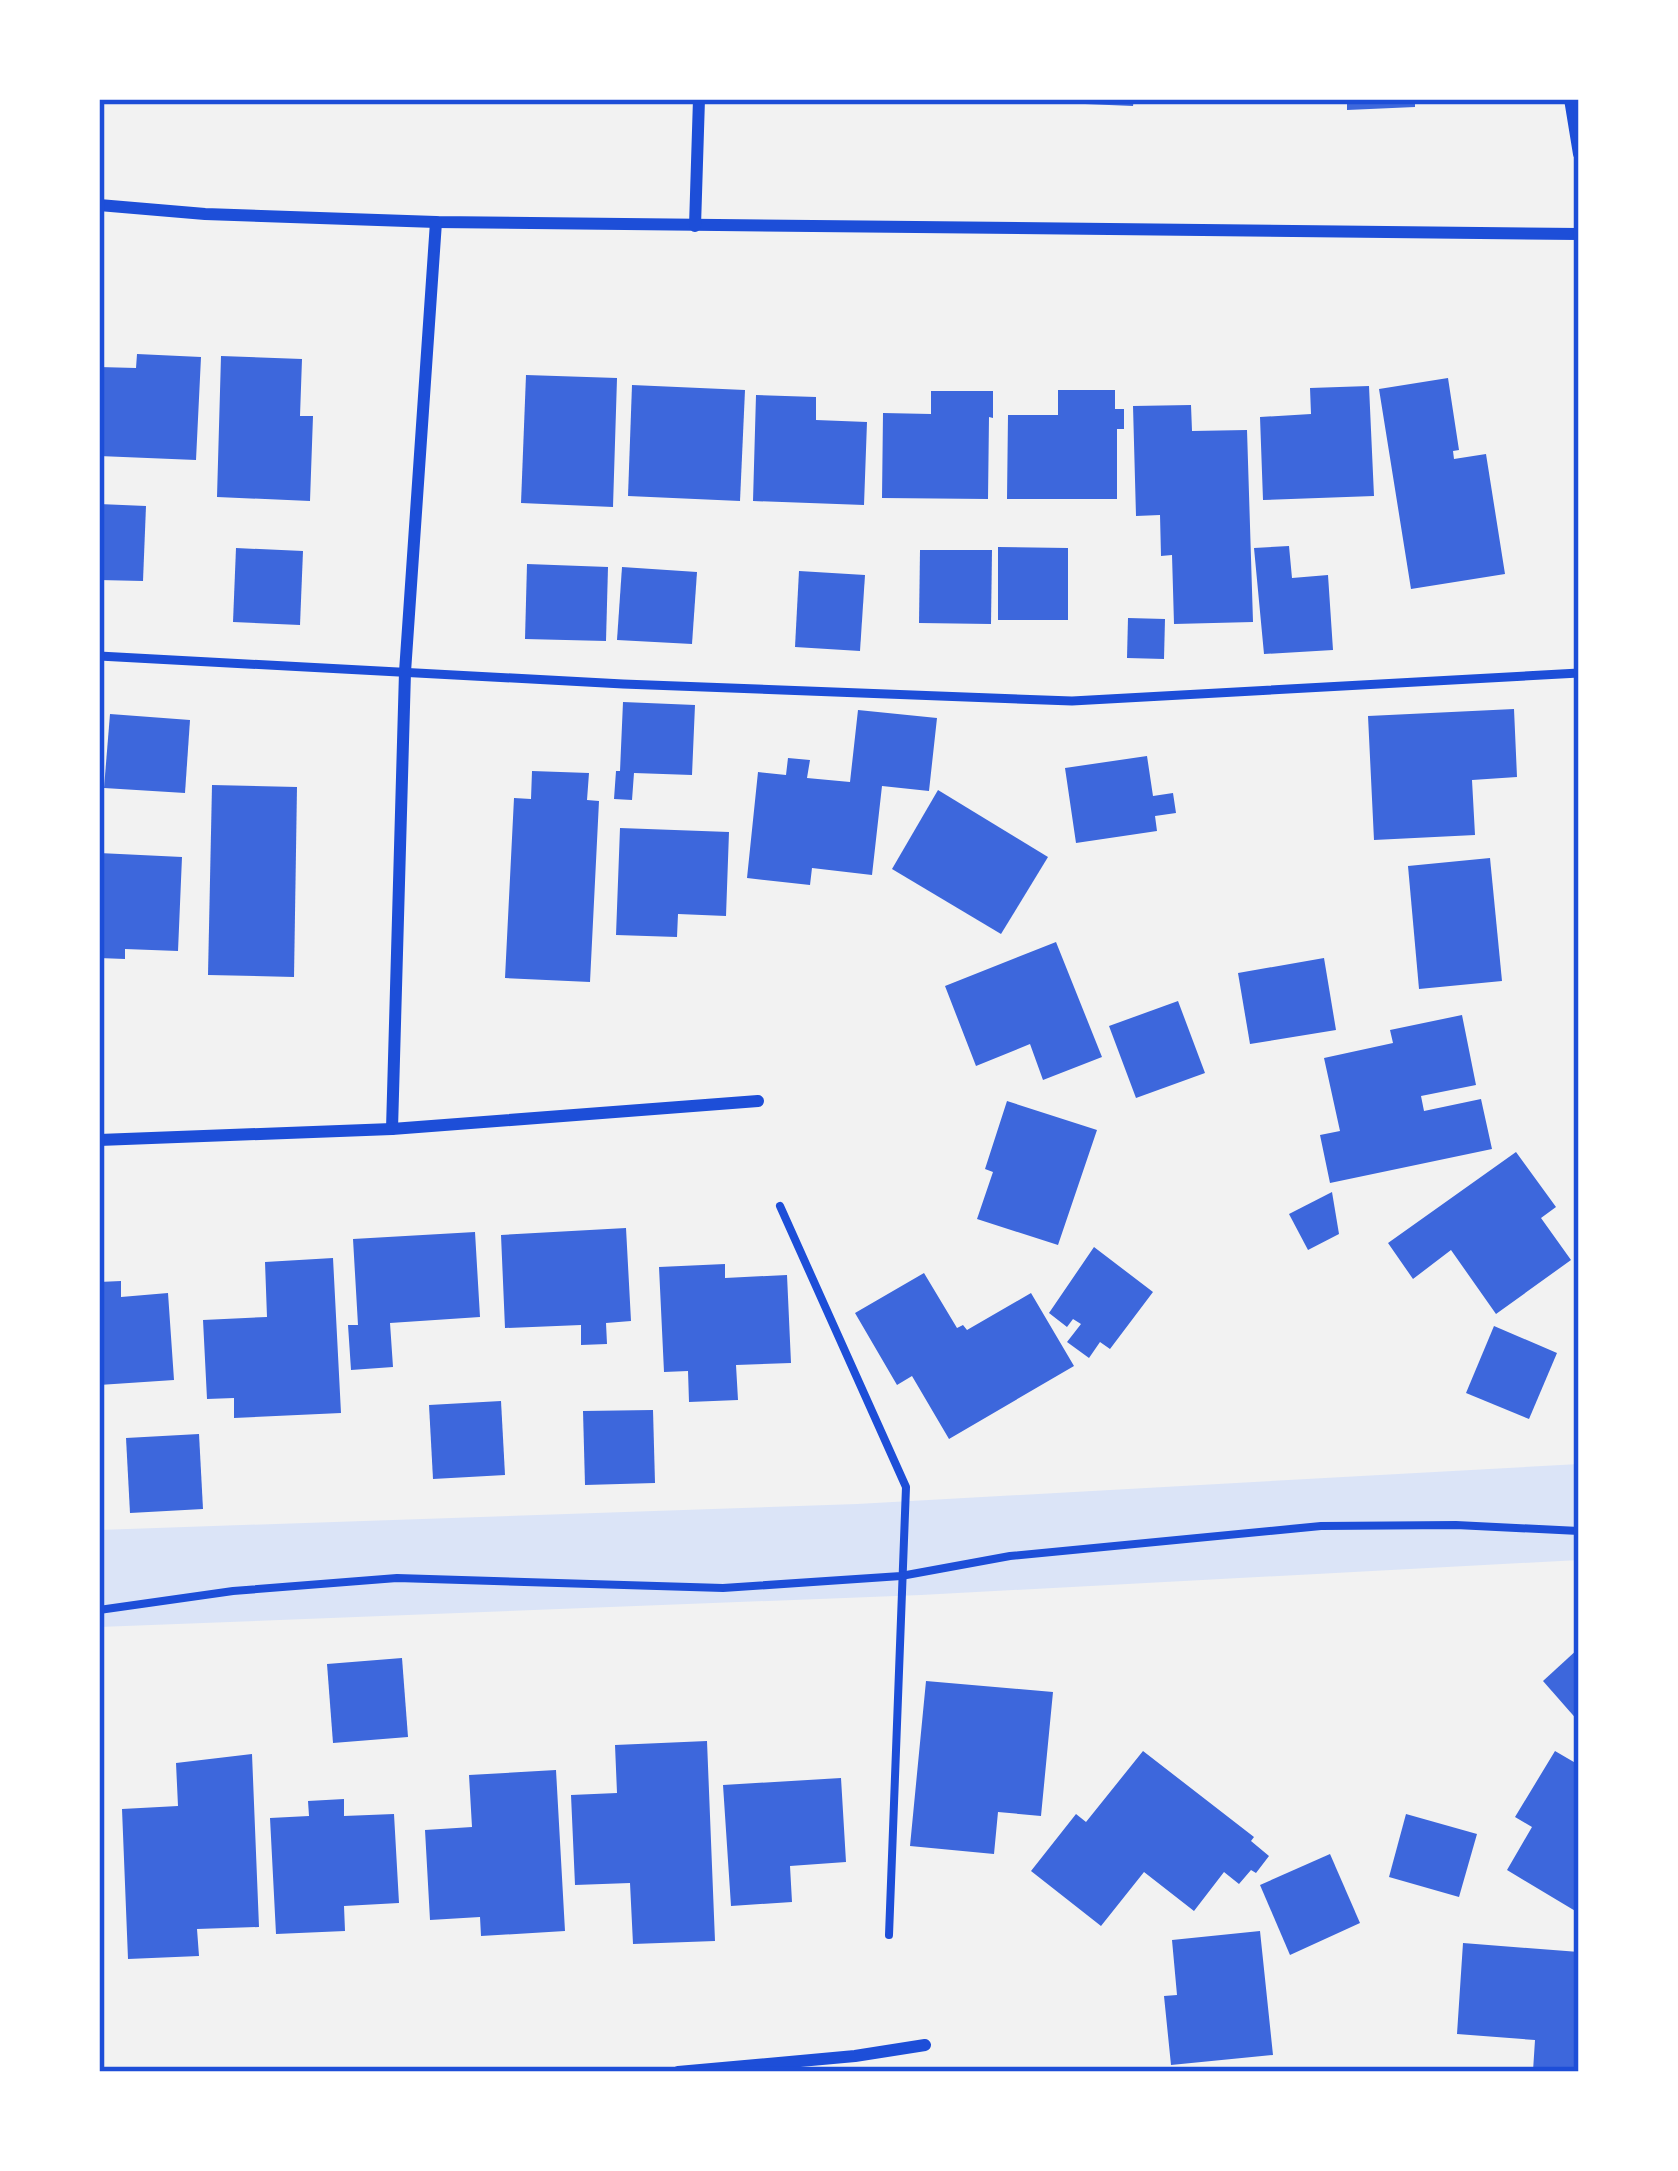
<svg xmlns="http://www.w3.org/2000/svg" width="1678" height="2171" font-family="Jost,sans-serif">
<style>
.green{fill:#dbe4f7}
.building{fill:#3d67dc}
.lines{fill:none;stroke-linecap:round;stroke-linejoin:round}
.path{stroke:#1d4ed8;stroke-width:8}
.service{stroke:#1d4ed8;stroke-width:9}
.minor{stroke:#1d4ed8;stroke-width:12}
.neatline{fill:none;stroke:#1d4ed8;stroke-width:4.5}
</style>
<rect width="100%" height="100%" fill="#f2f2f2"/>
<path class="green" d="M1579,1464V1560L921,1595L99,1627V1530L857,1504Z"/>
<g class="building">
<path d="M1062,99H1134L1133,106L1061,103Z"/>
<path d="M1347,99H1415V107L1347,110Z"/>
<path d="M137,354L201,357L196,460L99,456V367L136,368Z"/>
<path d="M221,356L302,359L300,416H313L310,501L217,497Z"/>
<path d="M526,375L617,378L613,507L521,503Z"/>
<path d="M1448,378L1459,450L1453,451L1454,459L1486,454L1505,574L1411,589L1379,389Z"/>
<path d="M632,385L745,390L740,501L628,496Z"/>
<path d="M1369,386L1374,496L1263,500L1260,417L1311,414L1310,388Z"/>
<path d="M1058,390H1115V409H1124V429H1117V499H1007L1008,415H1058Z"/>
<path d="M931,391H993V418L989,417L988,499L882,498L883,413L931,414Z"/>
<path d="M756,395L816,397V420L867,422L864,505L753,501Z"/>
<path d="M1191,405L1192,431L1247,430L1253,622L1174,624L1172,555L1161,556L1160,515L1136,516L1133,406Z"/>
<path d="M99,504L146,506L143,581L99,580Z"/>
<path d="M1289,546L1292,578L1328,575L1333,650L1264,654L1254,548Z"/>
<path d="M998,547L1068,548V620H998Z"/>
<path d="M236,548L303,551L300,625L233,622Z"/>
<path d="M920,550H992L991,624L919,623Z"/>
<path d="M527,564L608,567L606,641L525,639Z"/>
<path d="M622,567L697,572L692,644L617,640Z"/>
<path d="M799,571L865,575L860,651L795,647Z"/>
<path d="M1128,618L1165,619L1164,659L1127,658Z"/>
<path d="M623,702L695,705L692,775L634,773L632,800L614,799L616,771H620Z"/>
<path d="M1514,709L1517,777L1472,780L1475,835L1374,840L1368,716Z"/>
<path d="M858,710L937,718L929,791L882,786L872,875L812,868L810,885L747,878L758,772L786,775L788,758L810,760L807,778L850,782Z"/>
<path d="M110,714L190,720L185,793L104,788Z"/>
<path d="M1147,756L1153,796L1173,793L1176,813L1155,816L1157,831L1076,843L1065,768Z"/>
<path d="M532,771L589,773L587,800L599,801L590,982L505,978L514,798L531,799Z"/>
<path d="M212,785L297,787L294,977L208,975Z"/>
<path d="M938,790L1048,857L1001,934L892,869Z"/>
<path d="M620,828L729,832L726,916L678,914L677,937L616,935Z"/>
<path d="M99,853L182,857L178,951L125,949V959L99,958Z"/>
<path d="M1490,858L1502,981L1419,989L1408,866Z"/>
<path d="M1056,942L1102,1057L1043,1080L1030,1044L976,1066L945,986Z"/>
<path d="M1324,958L1336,1030L1250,1044L1238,973Z"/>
<path d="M1178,1001L1205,1073L1136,1098L1109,1026Z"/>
<path d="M1462,1015L1476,1085L1421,1096L1424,1111L1481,1099L1492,1149L1330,1183L1320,1135L1340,1131L1324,1058L1393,1043L1390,1030Z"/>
<path d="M1007,1101L1097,1130L1058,1245L977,1219L993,1172L985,1169Z"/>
<path d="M1516,1152L1556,1207L1541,1218L1571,1260L1496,1314L1451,1250L1413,1279L1388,1243Z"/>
<path d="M1332,1192L1339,1234L1308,1250L1289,1214Z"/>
<path d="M626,1228L631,1321L606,1323L607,1344L581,1345V1325L505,1328L501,1235Z"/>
<path d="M475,1232L480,1317L390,1323L393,1367L351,1370L348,1325H358L353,1239Z"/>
<path d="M1094,1247L1153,1292L1110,1349L1100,1342L1089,1358L1067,1342L1081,1324L1073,1319L1067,1327L1049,1313Z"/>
<path d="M333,1258L341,1413L234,1418V1398L207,1399L203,1320L267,1317L265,1262Z"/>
<path d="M725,1264V1278L787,1275L791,1363L736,1365L738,1400L689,1402L688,1371L664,1372L659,1267Z"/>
<path d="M924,1273L957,1328L963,1325L967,1330L1031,1293L1074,1366L949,1439L912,1376L897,1385L855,1313Z"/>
<path d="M121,1281V1297L168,1293L174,1380L99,1385V1282Z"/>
<path d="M1494,1326L1557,1353L1529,1419L1466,1393Z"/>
<path d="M501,1401L505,1475L433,1479L429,1405Z"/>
<path d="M653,1410L655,1483L585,1485L583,1411Z"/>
<path d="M199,1434L203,1509L130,1513L126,1438Z"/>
<path d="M1579,1648V1722L1543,1681Z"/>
<path d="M402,1658L408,1737L333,1743L327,1664Z"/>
<path d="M926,1681L1053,1692L1041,1816L998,1812L994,1854L910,1846Z"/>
<path d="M707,1741L715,1941L633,1944L630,1883L575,1885L571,1795L617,1793L615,1745Z"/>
<path d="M1143,1751L1254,1837L1251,1841L1269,1856L1256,1873L1251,1870L1239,1884L1224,1872L1194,1911L1144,1872L1101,1926L1031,1871L1076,1814L1086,1822Z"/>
<path d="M1555,1751L1579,1765L1577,1912L1507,1870L1532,1827L1515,1817Z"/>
<path d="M252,1754L259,1927L197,1929L199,1956L128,1959L122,1809L178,1806L176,1763Z"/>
<path d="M556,1770L565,1931L481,1936L480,1917L430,1920L425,1830L472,1827L469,1775Z"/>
<path d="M841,1778L846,1862L790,1866L792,1902L731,1906L723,1785Z"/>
<path d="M344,1799V1816L394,1814L399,1903L344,1906L345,1931L276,1934L270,1818L309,1816L308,1801Z"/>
<path d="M1406,1814L1477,1834L1459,1897L1389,1877Z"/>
<path d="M1330,1854L1360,1923L1290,1955L1260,1885Z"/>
<path d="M1260,1931L1273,2055L1171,2065L1164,1996L1177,1995L1172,1940Z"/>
<path d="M1463,1943L1579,1952V2072L1533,2071L1535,2040L1457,2034Z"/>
</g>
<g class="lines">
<g class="path">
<path d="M780,1206L906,1487L889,1935"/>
<path d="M99,1610L233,1591L397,1578L723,1588L901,1576L1010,1556L1321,1526L1456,1525L1579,1531"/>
</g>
<path class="service" d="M99,656L623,684L1072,701L1579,673"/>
<g class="minor">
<path d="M1570,99L1579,154"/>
<path d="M99,205L205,214L436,222L1579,234"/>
<path d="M695,226L699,99"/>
<path d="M392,1129L405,672L436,222"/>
<path d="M99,1140L392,1129L758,1101"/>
<path d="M678,2072L855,2056L925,2045"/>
</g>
</g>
<rect width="1678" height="2171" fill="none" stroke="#ffffff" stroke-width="204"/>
<rect x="102" y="102" width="1474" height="1967" class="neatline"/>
</svg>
